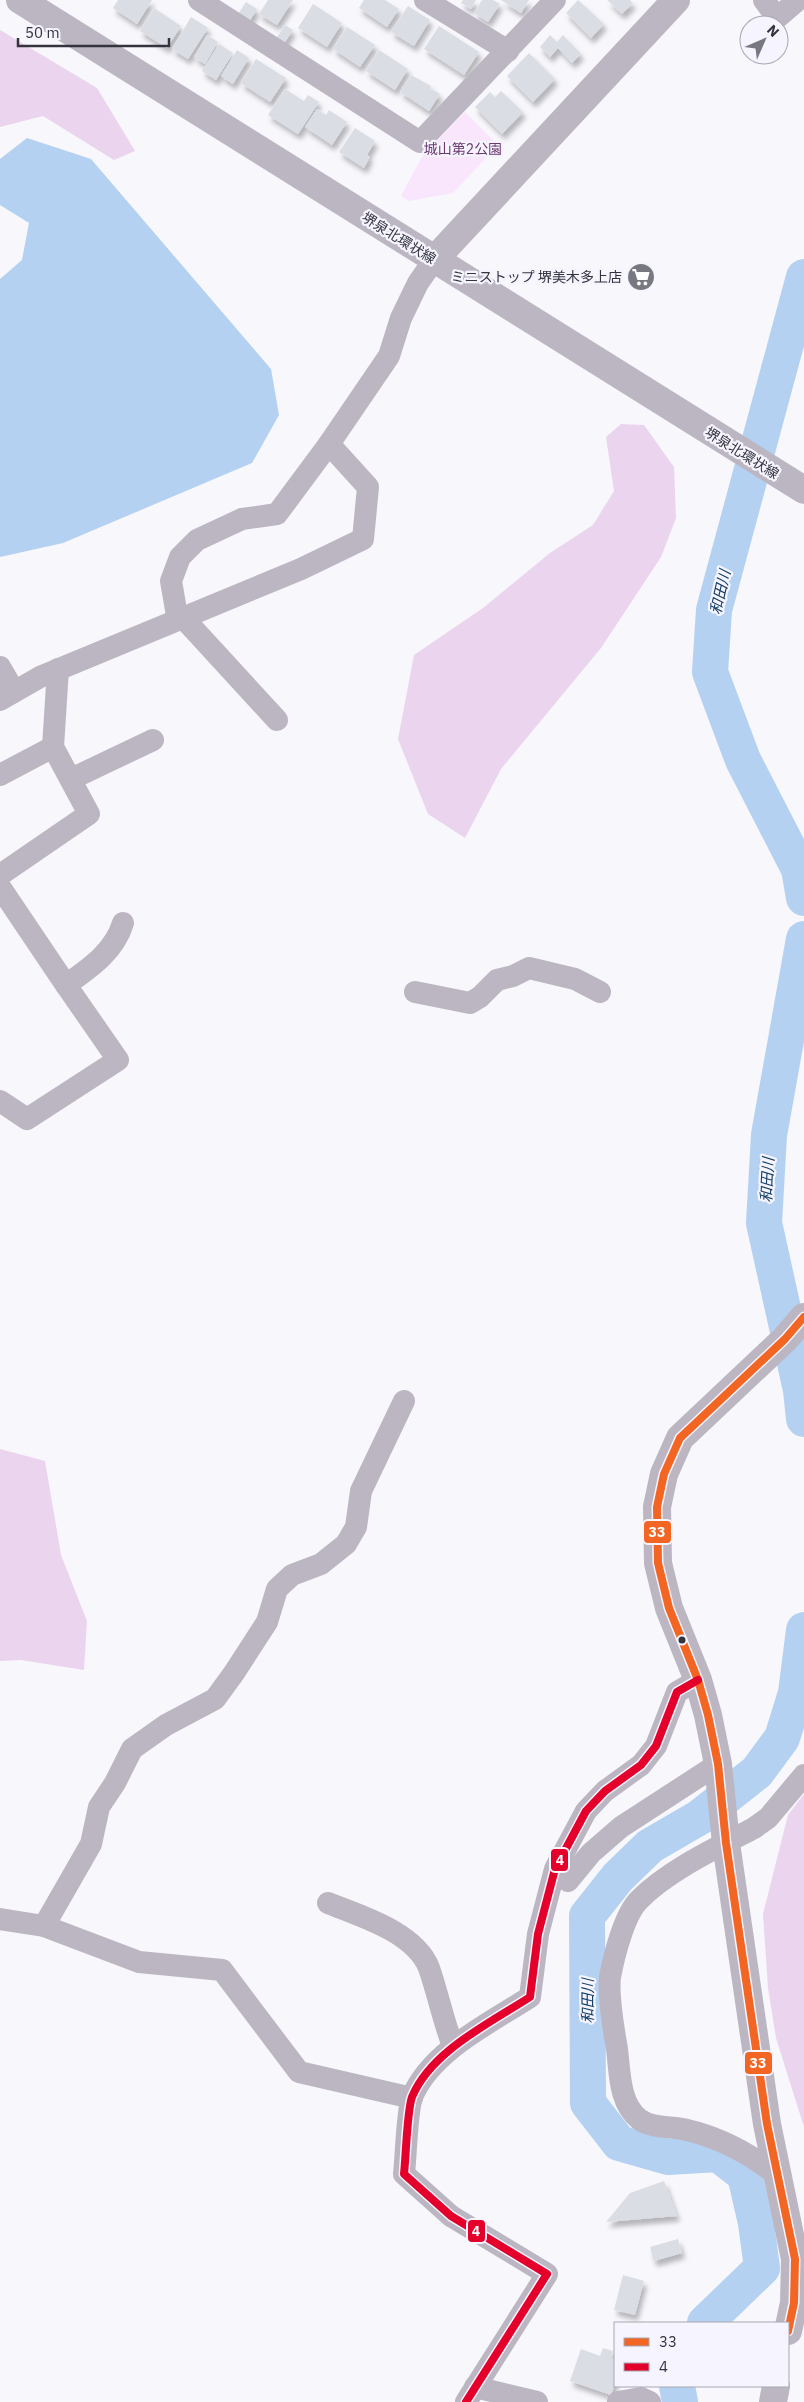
<svg xmlns="http://www.w3.org/2000/svg" width="804" height="2402" font-family="'IBM Plex Sans','Noto Sans JP',sans-serif">
<style>
.green{fill:#f9e6fc}
.forest{fill:#ebd4ee}
.water{fill:#b4d1f2}
.lines{fill:none;stroke-linecap:round;stroke-linejoin:round}
.river{stroke:#b4d1f2;stroke-width:36}
.building{fill:#dbdde4;filter:url(#shadow)}
.minor{stroke:#bcb6c2;stroke-width:22}
.tertiary{stroke:#bcb6c2;stroke-width:28}
.secondary{stroke:#bbb6c2;stroke-width:28}
.bus-1-casing{stroke:#f5f4ff;stroke-width:11}
.bus-2-casing{stroke:#f5f4ff;stroke-width:11}
.bus-1{stroke:#f26522;stroke-width:8}
.bus-2{stroke:#e4002b;stroke-width:8}
.bus-dot{fill:#34343e;stroke:#f5f4ff;stroke-width:2}
.labels{text-anchor:middle;dominant-baseline:central;stroke-width:4.5;stroke-linejoin:round;paint-order:stroke}
.park-label{font-size:14px;fill:#6c386f;stroke:#f5f4ff}
.street-label{font-size:14px;fill:#34343e;stroke:#f5f4ff}
.poi-label{font-size:14px;fill:#34343e;stroke:#f5f4ff;text-anchor:end}
.water-label{font-size:15px;font-style:italic;fill:#123d66;stroke:#f5f4ff}
.line-badge{stroke:#f5f4ff;stroke-width:2}
.badge-label{font-size:14px;text-anchor:middle;font-weight:bold;fill:#fff}
</style>
<defs>
<filter id="shadow"><feDropShadow dx="3" dy="5.5" stdDeviation="2.5" flood-color="#0004"/></filter>
</defs>
<rect width="100%" height="100%" fill="#f7f7fc"/>
<path class="green" d="M465,112L498,145L453,193L409,201L401,196L422,157Z"/>
<g class="forest">
<path d="M0,30L97,88L135,151L114,160L43,116L0,127Z"/>
<path d="M621,424L644,425L674,467L676,518L661,557L601,648L501,769L465,838L428,814L398,739L414,655L483,608L550,553L593,525L614,491L606,437Z"/>
<path d="M0,1449L45,1461L61,1555L87,1621L84,1670L21,1660L0,1661Z"/>
<path d="M804,1794V2127L776,2038L768,1988L763,1914L788,1815Z"/>
</g>
<path class="water" d="M27,138L91,159L271,369L279,415L252,463L63,543L0,557V279L22,260L29,223L0,205V159Z"/>
<g class="lines">
<g class="river">
<path d="M804,277L714,610L710,672L743,760L799,869L804,898"/>
<path d="M804,939L769,1135L764,1223L801,1390L804,1419"/>
<path d="M705,2323L762,2268L756,2223L745,2175L718,2154L668,2157L619,2143L588,2103L587,1916L618,1877L650,1846L700,1817L757,1772L782,1738L796,1693L804,1630"/>
<path d="M677,2386L680,2402"/>
</g>
</g>
<g class="building">
<path d="M118,0H152L137,24L113,8Z"/>
<path d="M268,0H293L277,25L259,14Z"/>
<path d="M364,0H385L399,9L387,27L359,8Z"/>
<path d="M463,0H476L471,9L461,3Z"/>
<path d="M482,0H493L500,4L488,22L474,13Z"/>
<path d="M501,0H529L521,13Z"/>
<path d="M578,0L604,24L591,38L566,13Z"/>
<path d="M607,0H630L633,3L622,14Z"/>
<path d="M246,2L257,9L249,22L238,14Z"/>
<path d="M313,4L342,23L327,47L298,28Z"/>
<path d="M408,6L430,20L414,46L391,32Z"/>
<path d="M154,8L181,26L167,48L140,31Z"/>
<path d="M191,17L208,28L188,59L172,49Z"/>
<path d="M285,25L293,30L283,45L275,40Z"/>
<path d="M439,26L479,52L464,75L424,49Z"/>
<path d="M347,27L375,45L360,67L333,49Z"/>
<path d="M207,35L218,42L205,64L194,57Z"/>
<path d="M550,35L557,42L563,35L581,54L572,63L558,48L550,57L540,47Z"/>
<path d="M219,44L233,53L216,80L202,71Z"/>
<path d="M237,50L249,58L233,84L221,76Z"/>
<path d="M379,50L408,69L395,90L366,71Z"/>
<path d="M529,53L555,79L533,102L507,76Z"/>
<path d="M256,59L286,78L270,102L241,83Z"/>
<path d="M411,75L431,86L430,88L440,94L429,111L400,92Z"/>
<path d="M285,89L304,101L308,95L319,102L298,134L268,115Z"/>
<path d="M501,91L523,112L502,134L475,107L490,92L495,97Z"/>
<path d="M317,109L326,115L329,110L347,122L332,145L305,127Z"/>
<path d="M355,128L375,141L367,155L370,157L364,168L339,152Z"/>
<path d="M664,2181L677,2216L606,2222L630,2193Z"/>
<path d="M678,2239L682,2253L654,2261L650,2247Z"/>
<path d="M623,2275L644,2281L635,2315L614,2310Z"/>
<path d="M603,2348L613,2351L611,2358L615,2360V2384L611,2395L570,2381L581,2349L600,2356Z"/>
</g>
<g class="lines">
<g class="minor">
<path d="M199,0L420,142L555,0"/>
<path d="M425,0L508,51"/>
<path d="M764,0L777,18L798,0"/>
<path d="M0,667L14,691"/>
<path d="M0,700L40,677L301,569L363,539L368,487L329,444"/>
<path d="M277,720L176,610L171,581L180,557L197,540L242,519L277,514L329,444L389,356L401,318L418,283L434,260"/>
<path d="M0,775L53,747"/>
<path d="M71,779L153,740"/>
<path d="M0,875L89,814L53,747L58,669"/>
<path d="M0,887L66,985"/>
<path d="M415,992L470,1003L480,997L497,980L513,976L529,968L575,979L600,992"/>
<path d="M0,1101L27,1119L118,1060L66,985C90,968 114,952 123,923"/>
<path d="M568,1881L591,1853L621,1827L718,1764"/>
<path d="M328,1903C360,1916 415,1932 429,1968C438,1994 443,2020 453,2046"/>
<path d="M0,1919L44,1926L139,1962L222,1970L299,2072L412,2098"/>
<path d="M44,1926L91,1844L99,1807L115,1783L132,1749L166,1725L215,1699L234,1673L267,1622L277,1589L292,1575L321,1564L346,1544L356,1527L361,1491L404,1401"/>
<path d="M777,2175C749,2153 721,2138 687,2130C672,2126 652,2129 639,2119C619,2103 620,2073 617,2049C614,2032 608,1994 610,1977C614,1956 624,1915 639,1900C667,1871 718,1847 754,1828L768,1818L804,1775"/>
<path d="M475,2387L537,2402"/>
<path d="M466,2402L547,2274L451,2216L404,2174C406,2156 407,2111 412,2097C431,2051 490,2023 530,1997L538,1934L555,1869L586,1811L605,1791L641,1765L656,1746L677,1692L698,1680"/>
<path d="M618,2402L641,2398L650,2402"/>
</g>
<path class="tertiary" d="M434,260L676,0"/>
<g class="secondary">
<path d="M20,0L804,490"/>
<path d="M788,2331L794,2303L795,2259L767,2124L726,1843L718,1764L708,1715L698,1680L669,1608L658,1563L657,1507L664,1474L680,1438L785,1339L804,1317"/>
<path d="M773,2402L776,2386"/>
</g>
<g class="bus-1-casing">
<path id="bus-1" d="M788,2331L794,2303L795,2259L767,2124L726,1843L718,1764L708,1715L698,1680L669,1608L658,1563L657,1507L664,1474L680,1438L785,1339L804,1317"/>
</g>
<g class="bus-2-casing">
<path id="bus-2" d="M466,2402L547,2274L451,2216L404,2174C406,2156 407,2111 412,2097C431,2051 490,2023 530,1997L538,1934L555,1869L586,1811L605,1791L641,1765L656,1746L677,1692L698,1680"/>
</g>
<use href="#bus-1" class="bus-1"/>
<use href="#bus-2" class="bus-2"/>
</g>
<defs>
<g id="supermarket-disc" transform="scale(1.4375)"><circle r="9.5" fill="#787880" stroke="#f5f4ff"/><path d="M-6-5.5h2.5l.6 2H6L4.5 2H-2.5L-4.4-4H-6ZM-1.5 3.2a1.3 1.3 0 1 0 .1 0ZM3 3.2a1.3 1.3 0 1 0 .1 0Z" fill="#fff"/></g>
</defs>
<g fill-rule="evenodd">
<use href="#supermarket-disc" x="641" y="277"/>
</g>
<circle class="bus-dot" cx="682" cy="1640" r="4.5"/>
<g class="labels">
<g class="park-label">
<text x="463" y="149">城山第2公園</text>
</g>
<g class="street-label">
<text transform="translate(399 238) rotate(32)">堺泉北環状線</text>
<text transform="translate(742 453) rotate(32)">堺泉北環状線</text>
</g>
<g class="poi-label">
<text x="622" y="277">ミニストップ 堺美木多上店</text>
</g>
<g class="water-label">
<text transform="translate(720 592) rotate(-77)">和田川</text>
<text transform="translate(767 1180) rotate(-87)">和田川</text>
<text transform="translate(587 2001) rotate(-90)">和田川</text>
</g>
</g>
<g class="line-badge">
<rect x="643" y="1520" width="29" height="24" rx="5" fill="#f26522"/>
<rect x="550" y="1848" width="19" height="24" rx="5" fill="#e4002b"/>
<rect x="744" y="2051" width="29" height="24" rx="5" fill="#f26522"/>
<rect x="467" y="2219" width="19" height="24" rx="5" fill="#e4002b"/>
</g>
<g class="badge-label">
<text x="657" y="1537">33</text>
<text x="560" y="1865">4</text>
<text x="758" y="2068">33</text>
<text x="476" y="2236">4</text>
</g>
<rect x="614" y="2322" width="175" height="65" fill="#f5f4ff" stroke="#a8a7b2"/>
<rect x="624" y="2338" width="25" height="8" fill="#f26522" stroke="#a8a7b2"/>
<text x="659" y="2347" font-size="15" fill="#34343e">33</text>
<rect x="624" y="2363" width="25" height="8" fill="#e4002b" stroke="#a8a7b2"/>
<text x="659" y="2372" font-size="15" fill="#34343e">4</text>
<g transform="translate(764 40) rotate(45)"><circle r="24" fill="#f5f4ff" stroke="#a8a7b2"/>
<path d="M0-4L9 19L0 12L-9 19Z" fill="#787880"/>
<text y="-8" font-size="14" font-weight="bold" text-anchor="middle" fill="#34343e">N</text>
</g>
<path d="M18 38v8h151v-8" fill="none" stroke="#34343e" stroke-width="2.5"/>
<text x="25" y="38" font-size="15" fill="#34343e" stroke="#f5f4ff" stroke-width="4" paint-order="stroke">50 m</text>
</svg>
